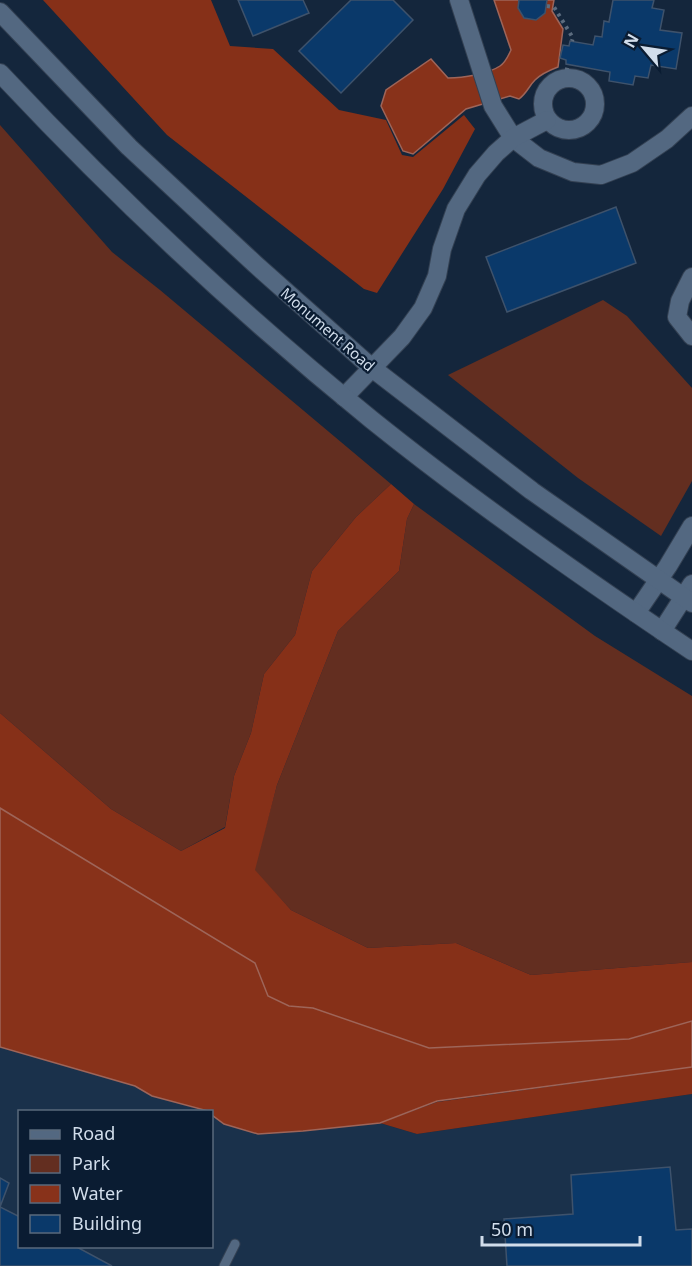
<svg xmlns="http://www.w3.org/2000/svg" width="692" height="1266" font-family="'Noto Sans',sans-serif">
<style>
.built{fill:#1a314b}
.green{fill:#632e20}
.forest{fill:#863018}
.water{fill:#88321a;stroke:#9e6559;stroke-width:1.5}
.building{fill:#0a396a;stroke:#3e526b;stroke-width:1.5}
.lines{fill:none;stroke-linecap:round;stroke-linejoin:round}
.lane-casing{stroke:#334052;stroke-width:11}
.street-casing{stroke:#334052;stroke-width:20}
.secondary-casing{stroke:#334052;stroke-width:20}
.path{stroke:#5c6c7f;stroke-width:4;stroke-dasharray:3 4.5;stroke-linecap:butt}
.lane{stroke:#536881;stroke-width:9}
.street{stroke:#536881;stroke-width:18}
.secondary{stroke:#536881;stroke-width:18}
.labels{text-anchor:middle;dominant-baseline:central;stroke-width:4.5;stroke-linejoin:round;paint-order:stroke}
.street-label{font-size:15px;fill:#d1ddeb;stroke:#0a1c32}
</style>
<rect width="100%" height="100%" fill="#14263c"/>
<path class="built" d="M0,1047L136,1086L152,1096L208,1111L20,1112V1246H212V1115L224,1124L303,1131L380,1123L417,1134L692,1094V1266H0Z"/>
<g class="green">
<path d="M0,125L112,252L160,290L391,484L356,517L312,571L295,635L264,674L251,733L234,776L225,827L181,851L111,809L0,713Z"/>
<path d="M603,300L627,316L692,388V481L661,536L578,478L448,375Z"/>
<path d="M414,504L595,636L692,696V962L531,975L456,943L368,948L291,910L254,870L277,785L338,631L399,571L407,519Z"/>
</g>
<g class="forest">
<path d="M43,0H211L230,46L273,49L339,110L386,120L402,155L413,157L464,115L475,129L443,189L377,293L364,289L167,135Z"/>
<path d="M391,484L414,504L407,519L399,571L338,631L277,785L255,870L291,910L368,948L456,943L531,975L692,962V1021L629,1039L429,1048L313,1009L289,1006L268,997L255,963L0,808V713L111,809L181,851L225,828L234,776L251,733L264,674L295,635L312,571L356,517Z"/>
<path d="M692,1067V1094L417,1134L380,1123L437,1102Z"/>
</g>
<g class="water">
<path d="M494,0H554L552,11L563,29L558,67C550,70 542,73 535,80C529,86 527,93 519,99L510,96L466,109L413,154L403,151L381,106L386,90L431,59L448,78C463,78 488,74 500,66C506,62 508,56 511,50Z"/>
<path d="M0,808L255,963L268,996L289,1006L313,1008L429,1048L629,1039L692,1021V1067L437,1101L380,1123L303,1131L258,1134L224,1124L212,1115V1112L152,1096L135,1086L0,1047Z"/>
</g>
<g class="building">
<path d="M238,0H303L309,13L253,36Z"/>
<path d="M351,0H393L413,20L341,93L299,51Z"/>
<path d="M519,0H547L545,13L536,20L524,18L518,8Z"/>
<path d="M613,0H654L652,8L664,10L660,30L682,33L676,69L651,65L648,78L635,76L633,85L609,81L610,72L566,64V60L560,58L563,45L569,46L570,41L593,45L595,36L602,37L604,21L609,22Z"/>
<path d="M616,207L636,263L507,312L486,257Z"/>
<path d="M670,1167L676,1230L692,1229V1266H507L504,1219L573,1214L571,1175Z"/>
<path d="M0,1178L9,1183L0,1207L20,1217V1246H75L112,1266H0Z"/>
</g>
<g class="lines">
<g class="lane-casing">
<path id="lane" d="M224,1266L235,1244"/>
</g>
<g class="street-casing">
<g id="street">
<path d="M459,0L493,106L513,138L539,158L573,172L601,175L632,163L667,139L692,116"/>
<circle cx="569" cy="104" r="26"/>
<path d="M692,277L680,301L677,317L692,336"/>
<path d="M344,397L402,337L423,308L437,276L442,249L456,209L477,175L496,153L513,138L547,120"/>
<path d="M636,613L668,566L692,526"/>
<path d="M662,631L692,584"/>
</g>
</g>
<g class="secondary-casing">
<g id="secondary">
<path d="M0,12L129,147L255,264L372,368L532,491L692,603"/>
<path d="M0,73C116,197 240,313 372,420C474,502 583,578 692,651"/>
</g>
</g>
<g class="path">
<path d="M547,6L554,7L573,38L572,41"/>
<path d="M565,78L568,64"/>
</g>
<use href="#lane" class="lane"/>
<use href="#street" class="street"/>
<use href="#secondary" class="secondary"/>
</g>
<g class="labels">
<g class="street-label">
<text transform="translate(328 329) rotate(41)">Monument Road</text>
</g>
</g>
<rect x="18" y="1110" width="195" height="138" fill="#0a1c32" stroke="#5a697c" stroke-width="1.5"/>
<rect x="30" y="1130" width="30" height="9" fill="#536881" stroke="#5a697c" stroke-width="1.5"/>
<text x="72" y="1140" font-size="18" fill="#d1ddeb">Road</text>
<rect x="30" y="1155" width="30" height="18" fill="#632e20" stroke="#5a697c" stroke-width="1.5"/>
<text x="72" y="1170" font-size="18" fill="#d1ddeb">Park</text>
<rect x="30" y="1185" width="30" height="18" fill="#88321a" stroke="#5a697c" stroke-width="1.5"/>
<text x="72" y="1200" font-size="18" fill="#d1ddeb">Water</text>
<rect x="30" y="1215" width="30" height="18" fill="#0a396a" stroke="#5a697c" stroke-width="1.5"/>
<text x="72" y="1230" font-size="18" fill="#d1ddeb">Building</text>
<g transform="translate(644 48) rotate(299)" stroke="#0a1c32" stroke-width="4.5" paint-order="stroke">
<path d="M0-4.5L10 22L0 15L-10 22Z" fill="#d1ddeb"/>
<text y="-9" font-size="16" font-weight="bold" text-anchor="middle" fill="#d1ddeb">N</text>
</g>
<path d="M482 1236v9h158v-9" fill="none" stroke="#d1ddeb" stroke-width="3"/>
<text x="491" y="1236" font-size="18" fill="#d1ddeb" stroke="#0a1c32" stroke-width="4.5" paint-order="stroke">50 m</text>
</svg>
